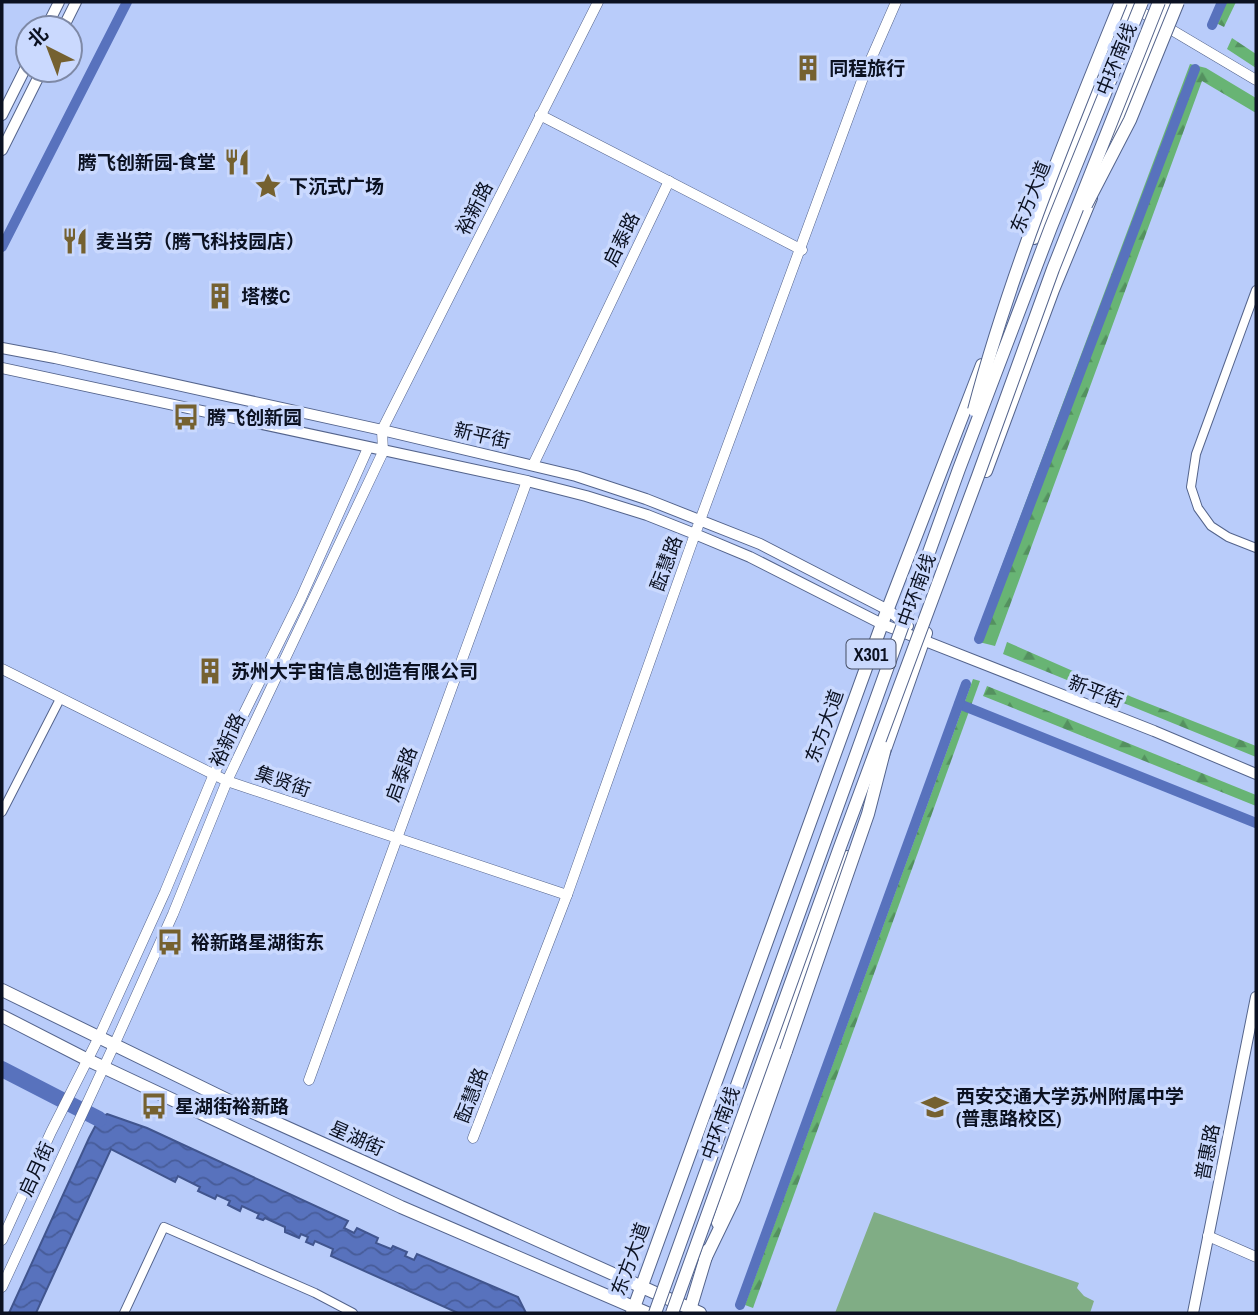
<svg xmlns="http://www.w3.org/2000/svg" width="1258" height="1315" font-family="'Archivo Narrow','Noto Sans SC',sans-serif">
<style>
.grass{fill:#80ad85}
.forest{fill:url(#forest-firs)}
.water{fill:url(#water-waves);stroke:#41558e;stroke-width:2}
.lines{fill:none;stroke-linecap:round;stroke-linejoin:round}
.canal{stroke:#5872bd;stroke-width:10}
.river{stroke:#5872bd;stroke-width:16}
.minor-casing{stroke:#54648c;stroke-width:10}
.tertiary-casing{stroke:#54648c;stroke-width:11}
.secondary-casing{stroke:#54648c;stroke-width:12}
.primary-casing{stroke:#54648c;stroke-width:14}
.trunk-casing{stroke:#54648c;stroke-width:14}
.minor{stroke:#fff;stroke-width:8}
.tertiary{stroke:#fff;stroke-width:10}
.secondary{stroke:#fff;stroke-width:10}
.primary{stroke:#fff;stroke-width:12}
.trunk{stroke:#fff;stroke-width:12}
.trunk-bridge-casing{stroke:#54648c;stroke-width:14;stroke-linecap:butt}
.trunk-bridge{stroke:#fff;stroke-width:12}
.labels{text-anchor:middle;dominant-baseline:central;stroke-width:7;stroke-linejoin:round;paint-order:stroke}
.shield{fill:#cad9fe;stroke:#444d63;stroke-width:2}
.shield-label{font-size:18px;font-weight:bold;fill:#0b1121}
.street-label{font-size:19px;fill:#0b1121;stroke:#cad9fe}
.poi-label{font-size:19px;font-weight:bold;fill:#0b1121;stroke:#cad9fe;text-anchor:start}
</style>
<defs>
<pattern id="forest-firs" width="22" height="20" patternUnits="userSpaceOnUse" patternTransform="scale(1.75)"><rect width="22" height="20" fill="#68b474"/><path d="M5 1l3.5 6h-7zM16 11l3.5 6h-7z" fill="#54915f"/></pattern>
<pattern id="water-waves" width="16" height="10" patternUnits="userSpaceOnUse" patternTransform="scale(1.75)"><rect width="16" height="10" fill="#5872bd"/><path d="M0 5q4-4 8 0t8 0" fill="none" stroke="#475c99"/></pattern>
</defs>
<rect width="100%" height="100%" fill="#b9ccfa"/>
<path class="grass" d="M874,1212L1079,1283L1077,1288L1084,1296L1094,1301L1090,1313H835Z"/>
<g class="forest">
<path d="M1221,2H1236L1224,27L1212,21Z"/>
<path d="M1232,38L1256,54V68L1227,49Z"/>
<path d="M1190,64L1206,68L1256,98V113L1202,81L995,646L979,642L989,600Z"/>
<path d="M1007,642L1132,697L1256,746V757L1003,654Z"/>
<path d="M973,679L980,681L753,1308L745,1305Z"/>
<path d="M987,686L1256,795V806L983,696Z"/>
</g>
<path class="water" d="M107,1114L147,1128L348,1221L344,1228L354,1233L357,1228L378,1238L376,1243L391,1249L393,1246L407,1252L405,1256L414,1260L417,1254L518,1297L526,1313H458L331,1256L333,1249L315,1241L313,1245L306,1242L308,1237L301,1234L299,1238L285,1232V1227L265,1218L263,1220L257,1218L259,1214L242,1206L240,1211L228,1205L230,1201L217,1195L215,1199L198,1191L200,1187L178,1176L175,1182L111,1149L36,1313H9L89,1138L99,1119Z"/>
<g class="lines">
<g class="canal">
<path d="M1212,25L1222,2"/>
<path d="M2,247L127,2"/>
<path d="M979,639L1195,69"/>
<path d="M959,704L1256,823"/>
<path d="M740,1305L966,684"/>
</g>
<path class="river" d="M2,1069L99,1119"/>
<g class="minor-casing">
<g id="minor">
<path d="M1256,290L1196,454L1191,487L1198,508L1211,526L1228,537L1256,548"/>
<path d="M2,812L60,699"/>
<path d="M124,1313L164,1227L315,1293L353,1313"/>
</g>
</g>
<g class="tertiary-casing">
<g id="tertiary">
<path d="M1133,7L1256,80"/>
<path d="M540,115L802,250"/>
<path d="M533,465L669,181"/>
<path d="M2,669L227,781L567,895"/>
<path d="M309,1080L527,481"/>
<path d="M473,1138L567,895L695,534L864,75L896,2"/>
<path d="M1208,1236L1256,1257"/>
<path d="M2,1240L51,1132L99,1037L165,892L214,774L301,598L368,448"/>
<path d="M2,1287L115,1043L173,914L227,781L383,452L382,430L598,2"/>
</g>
</g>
<g class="secondary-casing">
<g id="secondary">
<path d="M46,28L59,2"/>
<path d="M63,28L76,2"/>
<path d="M2,115L28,63"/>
<path d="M2,150L42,70"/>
<path d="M2,348L55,358L382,430L576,476L646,499L760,544L888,610L908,626"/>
<path d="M2,368L527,481L586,496L647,515L695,534L750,557L882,624L1154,731L1256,774"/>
<path d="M1193,1313L1256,997"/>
</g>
</g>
<g class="primary-casing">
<g id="primary">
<path d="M1114,142L1171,2"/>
<path d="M1034,238L1130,2"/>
<path d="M986,471L1053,290L1091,198"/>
<path d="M882,758L926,633"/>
<path d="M2,990L250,1111L700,1313"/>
<path d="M2,1016L88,1060L401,1207L647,1313"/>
<path d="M718,1223L847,857"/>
<path d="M632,1313L882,624L982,365"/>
<path d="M689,1313L708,1250"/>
</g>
</g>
<g class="trunk-casing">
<path id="trunk" d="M705,1259L734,1199L786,1051"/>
</g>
<use href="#minor" class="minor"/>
<use href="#tertiary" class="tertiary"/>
<use href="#secondary" class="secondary"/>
<use href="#primary" class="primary"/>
<use href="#trunk" class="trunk"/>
<g class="trunk-bridge-casing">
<g id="trunk-bridge">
<path d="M1086,205L1130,120L1178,2"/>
<path d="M974,410C1011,270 1067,135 1121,2"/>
<path d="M786,1051L868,814L885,748"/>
<path d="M655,1313L959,469L1051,227L1142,2"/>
<path d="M672,1313L840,847L978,476L1053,269L1159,2"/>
</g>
</g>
<use href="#trunk-bridge" class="trunk-bridge"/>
</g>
<defs>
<g id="building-bare" transform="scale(2.1)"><path d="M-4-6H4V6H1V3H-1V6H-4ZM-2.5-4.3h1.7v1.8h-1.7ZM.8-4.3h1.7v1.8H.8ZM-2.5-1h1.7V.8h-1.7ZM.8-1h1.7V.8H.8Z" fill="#756130" stroke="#cad9fe" stroke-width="2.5" paint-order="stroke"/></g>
<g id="restaurant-bare" transform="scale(2.1)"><path d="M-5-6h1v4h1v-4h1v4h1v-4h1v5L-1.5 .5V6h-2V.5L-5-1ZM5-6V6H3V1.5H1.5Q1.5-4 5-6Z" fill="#756130" stroke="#cad9fe" stroke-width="2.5" paint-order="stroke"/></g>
<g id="sight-bare" transform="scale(2.1)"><path d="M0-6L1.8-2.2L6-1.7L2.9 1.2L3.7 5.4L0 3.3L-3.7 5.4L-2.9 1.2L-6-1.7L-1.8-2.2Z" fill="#756130" stroke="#cad9fe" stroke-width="2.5" paint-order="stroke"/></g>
<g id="bus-bare" transform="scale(2.1)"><path d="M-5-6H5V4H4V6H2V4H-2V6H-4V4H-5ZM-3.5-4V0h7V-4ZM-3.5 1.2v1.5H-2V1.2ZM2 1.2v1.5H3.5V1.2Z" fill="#756130" stroke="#cad9fe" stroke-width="2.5" paint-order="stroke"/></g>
<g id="school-bare" transform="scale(2.1)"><path d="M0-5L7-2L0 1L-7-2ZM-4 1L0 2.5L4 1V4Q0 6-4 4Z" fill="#756130" stroke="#cad9fe" stroke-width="2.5" paint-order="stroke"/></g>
</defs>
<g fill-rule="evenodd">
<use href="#building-bare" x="808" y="68"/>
<use href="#restaurant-bare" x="237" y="162"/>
<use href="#sight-bare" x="268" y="186"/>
<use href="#restaurant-bare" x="75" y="241"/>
<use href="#building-bare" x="220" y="296"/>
<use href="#bus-bare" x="186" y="417"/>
<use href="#building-bare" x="210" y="671"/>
<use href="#bus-bare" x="170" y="942"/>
<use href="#bus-bare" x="154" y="1106"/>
<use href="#school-bare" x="935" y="1107"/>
</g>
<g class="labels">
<rect class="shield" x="846.5" y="639.5" width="49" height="29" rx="5"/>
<g class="shield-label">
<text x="871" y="654">X301</text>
</g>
<g class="street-label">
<text transform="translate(1116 59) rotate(-68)">中环南线</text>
<text transform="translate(1030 197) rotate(-68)">东方大道</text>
<text transform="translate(474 208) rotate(-63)">裕新路</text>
<text transform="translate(621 239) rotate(-64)">启泰路</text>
<text transform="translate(482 435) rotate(13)">新平街</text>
<text transform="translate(666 563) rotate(-70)">酝慧路</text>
<text transform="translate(916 590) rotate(-70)">中环南线</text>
<text transform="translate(1096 691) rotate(21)">新平街</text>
<text transform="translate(824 726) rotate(-70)">东方大道</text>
<text transform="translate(227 740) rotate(-65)">裕新路</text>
<text transform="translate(401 774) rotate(-70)">启泰路</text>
<text transform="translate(283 781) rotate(19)">集贤街</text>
<text transform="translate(471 1095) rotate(-69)">酝慧路</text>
<text transform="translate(720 1123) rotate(-70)">中环南线</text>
<text transform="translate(357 1138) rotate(24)">星湖街</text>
<text transform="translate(1207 1152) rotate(-79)">普惠路</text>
<text transform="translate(36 1169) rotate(-65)">启月街</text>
<text transform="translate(630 1259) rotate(-70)">东方大道</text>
</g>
<g class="poi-label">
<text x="829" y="68">同程旅行</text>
<text x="216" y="162" text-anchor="end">腾飞创新园-食堂</text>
<text x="289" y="186">下沉式广场</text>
<text x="96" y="241">麦当劳（腾飞科技园店）</text>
<text x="241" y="296">塔楼C</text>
<text x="207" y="417">腾飞创新园</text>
<text x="231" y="671">苏州大宇宙信息创造有限公司</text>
<text x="191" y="942">裕新路星湖街东</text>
<text x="956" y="1096">西安交通大学苏州附属中学<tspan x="956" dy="22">(普惠路校区)</tspan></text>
<text x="175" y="1106">星湖街裕新路</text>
</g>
</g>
<rect width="1258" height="1315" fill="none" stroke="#0b1121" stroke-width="7"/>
<g transform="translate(49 49) rotate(318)"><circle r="33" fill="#cad9fe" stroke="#7e89a6" stroke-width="2"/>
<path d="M0-5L12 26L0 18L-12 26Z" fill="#756130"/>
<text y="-10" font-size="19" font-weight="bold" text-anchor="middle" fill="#0b1121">北</text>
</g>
</svg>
